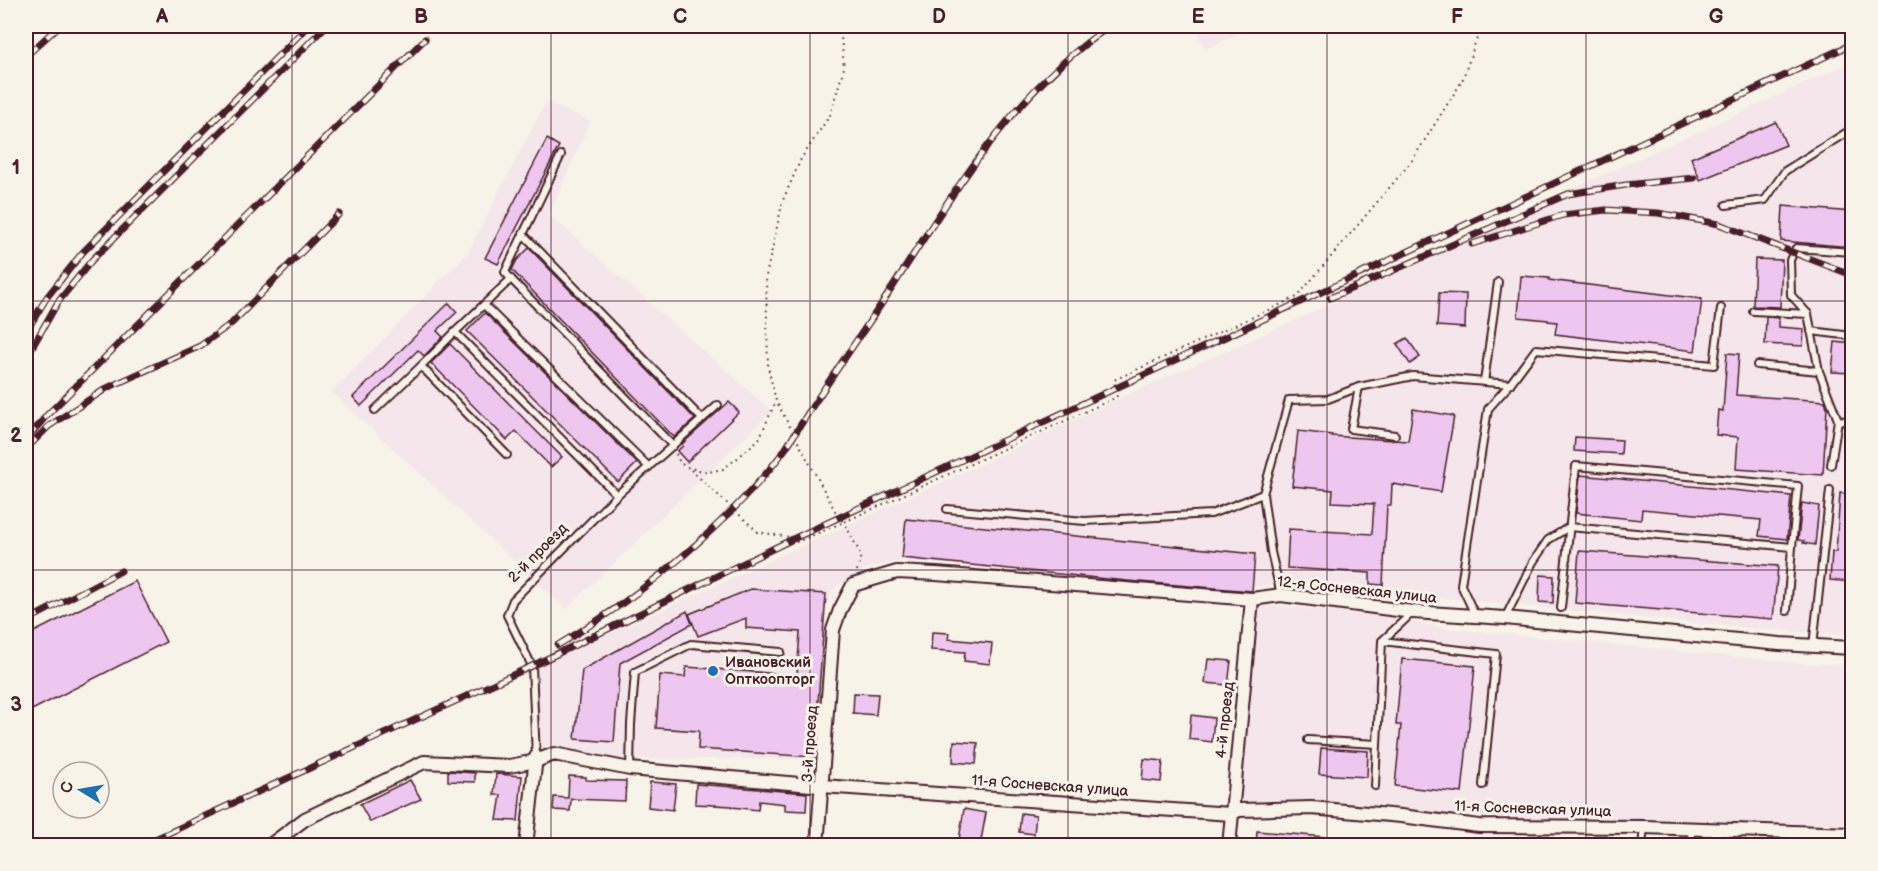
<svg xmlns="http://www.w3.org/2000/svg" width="1878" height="871" font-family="'Balsamiq Sans',sans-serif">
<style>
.built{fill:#f4e6ea}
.building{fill:#edc7f0;stroke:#4a1f2b;stroke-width:1.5}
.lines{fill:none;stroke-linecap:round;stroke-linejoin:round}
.lane-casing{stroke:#4a1f2b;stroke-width:10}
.street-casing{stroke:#4a1f2b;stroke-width:16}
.path{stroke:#4a1f2b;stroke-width:2;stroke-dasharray:1.5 4.5;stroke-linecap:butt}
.lane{stroke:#f7f3e8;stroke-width:6}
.street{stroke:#f7f3e8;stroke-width:12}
.rail-casing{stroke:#4a1f2b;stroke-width:7}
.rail{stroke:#f7f3e8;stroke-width:4.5;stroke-dasharray:14;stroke-linecap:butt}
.grid{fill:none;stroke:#4a1f2b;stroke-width:1.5;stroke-opacity:0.55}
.poi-dot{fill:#1f6fb2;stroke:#f7f3e8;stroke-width:2}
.labels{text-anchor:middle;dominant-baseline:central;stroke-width:6;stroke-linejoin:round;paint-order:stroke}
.street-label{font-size:15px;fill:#4a1f2b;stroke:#f7f3e8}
.poi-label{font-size:15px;font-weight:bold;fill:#4a1f2b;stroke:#f7f3e8;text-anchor:start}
.neatline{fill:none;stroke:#4a1f2b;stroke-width:2}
.grid-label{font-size:20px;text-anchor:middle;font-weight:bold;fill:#4a1f2b}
</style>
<rect width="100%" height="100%" fill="#f7f3e8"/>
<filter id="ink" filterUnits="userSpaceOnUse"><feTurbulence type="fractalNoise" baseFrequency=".0167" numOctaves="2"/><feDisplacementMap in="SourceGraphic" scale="12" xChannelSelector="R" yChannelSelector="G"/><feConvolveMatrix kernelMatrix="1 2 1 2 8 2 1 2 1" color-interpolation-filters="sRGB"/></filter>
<g filter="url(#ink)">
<g class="built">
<path d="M1195,26H1256L1205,49Z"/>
<path d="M1852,62V635L1797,632L1675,621L1438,597L1272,585L1246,587L903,561L869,567L851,577L832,590L826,606L824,641L809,759H547L541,742L534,668L962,473L1137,390L1292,322L1552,198Z"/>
<path d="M546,102L590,121L549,215L772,411L566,609L332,392L468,252Z"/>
<path d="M1269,605L1384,616L1444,628L1810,664L1852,665V824L1479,823L1234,807L1250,609Z"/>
</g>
<g class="building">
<path d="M1776,122L1786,145L1700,180L1691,158Z"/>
<path d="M547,139L559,146L498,264L485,258Z"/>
<path d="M1783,206L1852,212V247L1781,241Z"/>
<path d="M529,248L695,419L674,437L512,270L517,260Z"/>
<path d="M1755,259L1782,260L1780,307L1753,306Z"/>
<path d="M1521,276L1549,278V280L1702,299L1695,351L1555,334L1557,322L1548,321V320L1518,317Z"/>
<path d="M1439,293L1466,294L1465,328L1437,326Z"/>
<path d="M449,303L457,312L437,331L443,337L424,356L418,350L361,406L353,397Z"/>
<path d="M485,313L637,463L618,482L467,331Z"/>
<path d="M1766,317L1779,318V327L1804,329L1803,346L1765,344Z"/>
<path d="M1407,338L1420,357L1410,364L1397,344Z"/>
<path d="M1835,342L1852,344V373L1832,372Z"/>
<path d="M450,344L562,457L551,467L516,431L507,440L431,363Z"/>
<path d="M1727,353L1739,354L1736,395L1825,401L1827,407L1823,475L1736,469L1738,437L1716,435L1718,410L1723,411Z"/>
<path d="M729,402L739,412L687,462L677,451L683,446L682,444Z"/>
<path d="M1413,409L1454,416L1441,492L1392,484L1391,505H1387L1383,585L1370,584V573L1287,568L1289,529L1372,534L1374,504L1332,502L1333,490L1292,486L1298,431L1332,435V436L1408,441Z"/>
<path d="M1575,437L1622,440L1621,454L1574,451Z"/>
<path d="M1580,475L1791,496L1787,539L1759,536L1761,520L1642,509L1641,520L1576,513Z"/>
<path d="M1840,493L1852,494V582L1830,580L1832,552H1836Z"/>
<path d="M1802,503L1819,506L1815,545L1803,543L1804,541L1798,540Z"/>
<path d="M906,519L1255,554L1252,591L1127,581L902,558Z"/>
<path d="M1579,551L1778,566L1773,619L1575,603Z"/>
<path d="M1540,575L1554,576L1553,603L1539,602Z"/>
<path d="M135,581L166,642L26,713V636Z"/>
<path d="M751,589L826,594L814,757L698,749L699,731L656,728L660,675L685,677L686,667L797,675L800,632L746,628V618L698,636L689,614Z"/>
<path d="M687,611L692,624L620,663L614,742L575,739L582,670Z"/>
<path d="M932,632L949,633L948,639L992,643L990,664L964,661L965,652L931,650Z"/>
<path d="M1208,659L1231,661L1228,685L1205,683Z"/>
<path d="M1402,659L1475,666L1462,793L1395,786L1401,725H1396Z"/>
<path d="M854,693L878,694L876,715L853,713Z"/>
<path d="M1191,715L1214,718L1212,742L1189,739Z"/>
<path d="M954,741L978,743L976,764L953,762Z"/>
<path d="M1321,748L1368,751L1367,777L1319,774Z"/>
<path d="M1144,759L1163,761L1161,782L1142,780Z"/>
<path d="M448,771L475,773V782L448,781Z"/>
<path d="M496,774L522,776L518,821L497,820L501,795H494Z"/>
<path d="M569,776L586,777V780L626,781L625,801L571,799L570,811L553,810L554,797L568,798Z"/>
<path d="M410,780L421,799L370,822L360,804Z"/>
<path d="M650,782L676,784L673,810L648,807Z"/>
<path d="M696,784L807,793L806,811L785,810V804L759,801L758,810L732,807V806L695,804Z"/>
<path d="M964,809L986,813L980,846H958Z"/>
<path d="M1021,813L1036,815L1034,834L1019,832Z"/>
<path d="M1257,831L1336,838V846H1256Z"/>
</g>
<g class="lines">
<g class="lane-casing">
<g id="lane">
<path d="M1726,205L1765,200L1785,171L1852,129"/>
<path d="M523,234L702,419"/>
<path d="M511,279L505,272L561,155"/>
<path d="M484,305L649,467"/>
<path d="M1753,311L1808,314L1819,371"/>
<path d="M1808,314L1791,295L1790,260L1796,248L1852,252"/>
<path d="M1811,331L1852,336"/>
<path d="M455,332L511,279L673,446"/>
<path d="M1757,365L1819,371L1838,420"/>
<path d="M1484,382L1498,282"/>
<path d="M1359,387L1413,376L1510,384"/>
<path d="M375,410L421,366"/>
<path d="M507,455L421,366L455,332L617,495"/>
<path d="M1831,465L1838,420L1852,422"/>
<path d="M1263,494L1289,400L1328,399L1359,387L1351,429L1395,435"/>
<path d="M947,509L1085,521L1211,514L1263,494L1271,552L1281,595"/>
<path d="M1561,608L1576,466L1798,486L1792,547"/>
<path d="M1475,615L1461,585L1488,409L1510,384L1536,349L1714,365L1721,308"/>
<path d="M1505,618L1533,562L1548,540L1569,527L1792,547L1787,611"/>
<path d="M1382,641L1496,654L1483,785"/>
<path d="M1813,646L1830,490"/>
<path d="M1308,740L1377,744"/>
<path d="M536,757L532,666L507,615L513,600L617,495L718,405"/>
<path d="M630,769L631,724L635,672L691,644L781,652"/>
<path d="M1375,786L1382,641L1413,612"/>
<path d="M1642,846L1644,827"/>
<path d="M1690,846L1692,829"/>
<path d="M1837,846L1838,833"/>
</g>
</g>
<g class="street-casing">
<g id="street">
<path d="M269,846L305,819L424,762L509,766L536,761L554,754L630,769L822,786L1231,814L1239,810L1311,808L1401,816L1479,826L1644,827L1852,834"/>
<path d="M526,846L536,757"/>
<path d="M817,846L833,630L840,610L853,585L897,572L936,574L1252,599L1281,595L1413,612L1505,618L1780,644L1852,648"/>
<path d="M1229,846L1252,599"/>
</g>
</g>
<g class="path">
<path d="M676,454L680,463L689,468L708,472L723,469L740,456L759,439L776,401L768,367L766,276L783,200L801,159L830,115L844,68L840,26"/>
<path d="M691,470L758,532L795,538L797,542L844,522L839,518L776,401"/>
<path d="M857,571L861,555L844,522L1117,397L1114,380L1297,297L1411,162L1462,81L1481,26"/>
</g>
<use href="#lane" class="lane"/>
<use href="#street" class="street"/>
<g class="rail-casing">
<g id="rail">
<path d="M26,56L59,26"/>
<path d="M1472,244L1563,215L1606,210L1658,213L1719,224L1852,275"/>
<path d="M1330,298L1568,194L1626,185L1694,178"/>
<path d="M26,332L47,297L83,252L308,26"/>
<path d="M26,358L58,302L92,260L326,26"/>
<path d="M26,440L47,415L425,39"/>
<path d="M26,449L49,426L107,388L200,346L232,323L339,214"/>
<path d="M26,621L121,571"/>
<path d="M558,645C616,611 668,572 717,525C742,501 766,476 786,448C797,431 807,414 818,398C843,360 869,323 894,285C954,191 1016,89 1110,26"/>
<path d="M140,846L532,666L795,538L1852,44"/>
</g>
</g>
<use href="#rail" class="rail"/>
</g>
</g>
<path class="grid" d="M292,26V846M551,26V846M810,26V846M1068,26V846M1327,26V846M1586,26V846M26,301H1852M26,570H1852"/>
<circle class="poi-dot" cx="713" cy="671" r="6"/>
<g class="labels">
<g class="street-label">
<text transform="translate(538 553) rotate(-45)">2-й проезд</text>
<text transform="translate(1357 590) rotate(6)">12-я Сосневская улица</text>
<text transform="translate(1225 720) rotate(-84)">4-й проезд</text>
<text transform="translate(810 744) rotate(-86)">3-й проезд</text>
<text transform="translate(1050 786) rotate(4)">11-я Сосневская улица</text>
<text transform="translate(1533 809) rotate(2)">11-я Сосневская улица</text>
</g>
<g class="poi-label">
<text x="725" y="662">Ивановский<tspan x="725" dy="17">Опткоопторг</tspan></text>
</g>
</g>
<rect width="1878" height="871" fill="none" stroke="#f7f3e8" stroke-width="66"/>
<g transform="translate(81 790) rotate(281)"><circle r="28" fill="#f7f3e8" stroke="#b29e9c" stroke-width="1.5"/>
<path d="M0-4.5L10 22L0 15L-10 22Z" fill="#1f6fb2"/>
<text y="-9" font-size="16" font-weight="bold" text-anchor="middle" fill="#4a1f2b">С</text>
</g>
<rect x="33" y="33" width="1812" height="805" class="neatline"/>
<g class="grid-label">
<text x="162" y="23">A</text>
<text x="421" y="23">B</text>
<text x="680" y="23">C</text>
<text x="939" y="23">D</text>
<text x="1198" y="23">E</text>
<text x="1457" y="23">F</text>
<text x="1716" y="23">G</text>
<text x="16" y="174">1</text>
<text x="16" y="442">2</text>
<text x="16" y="711">3</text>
</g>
</svg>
